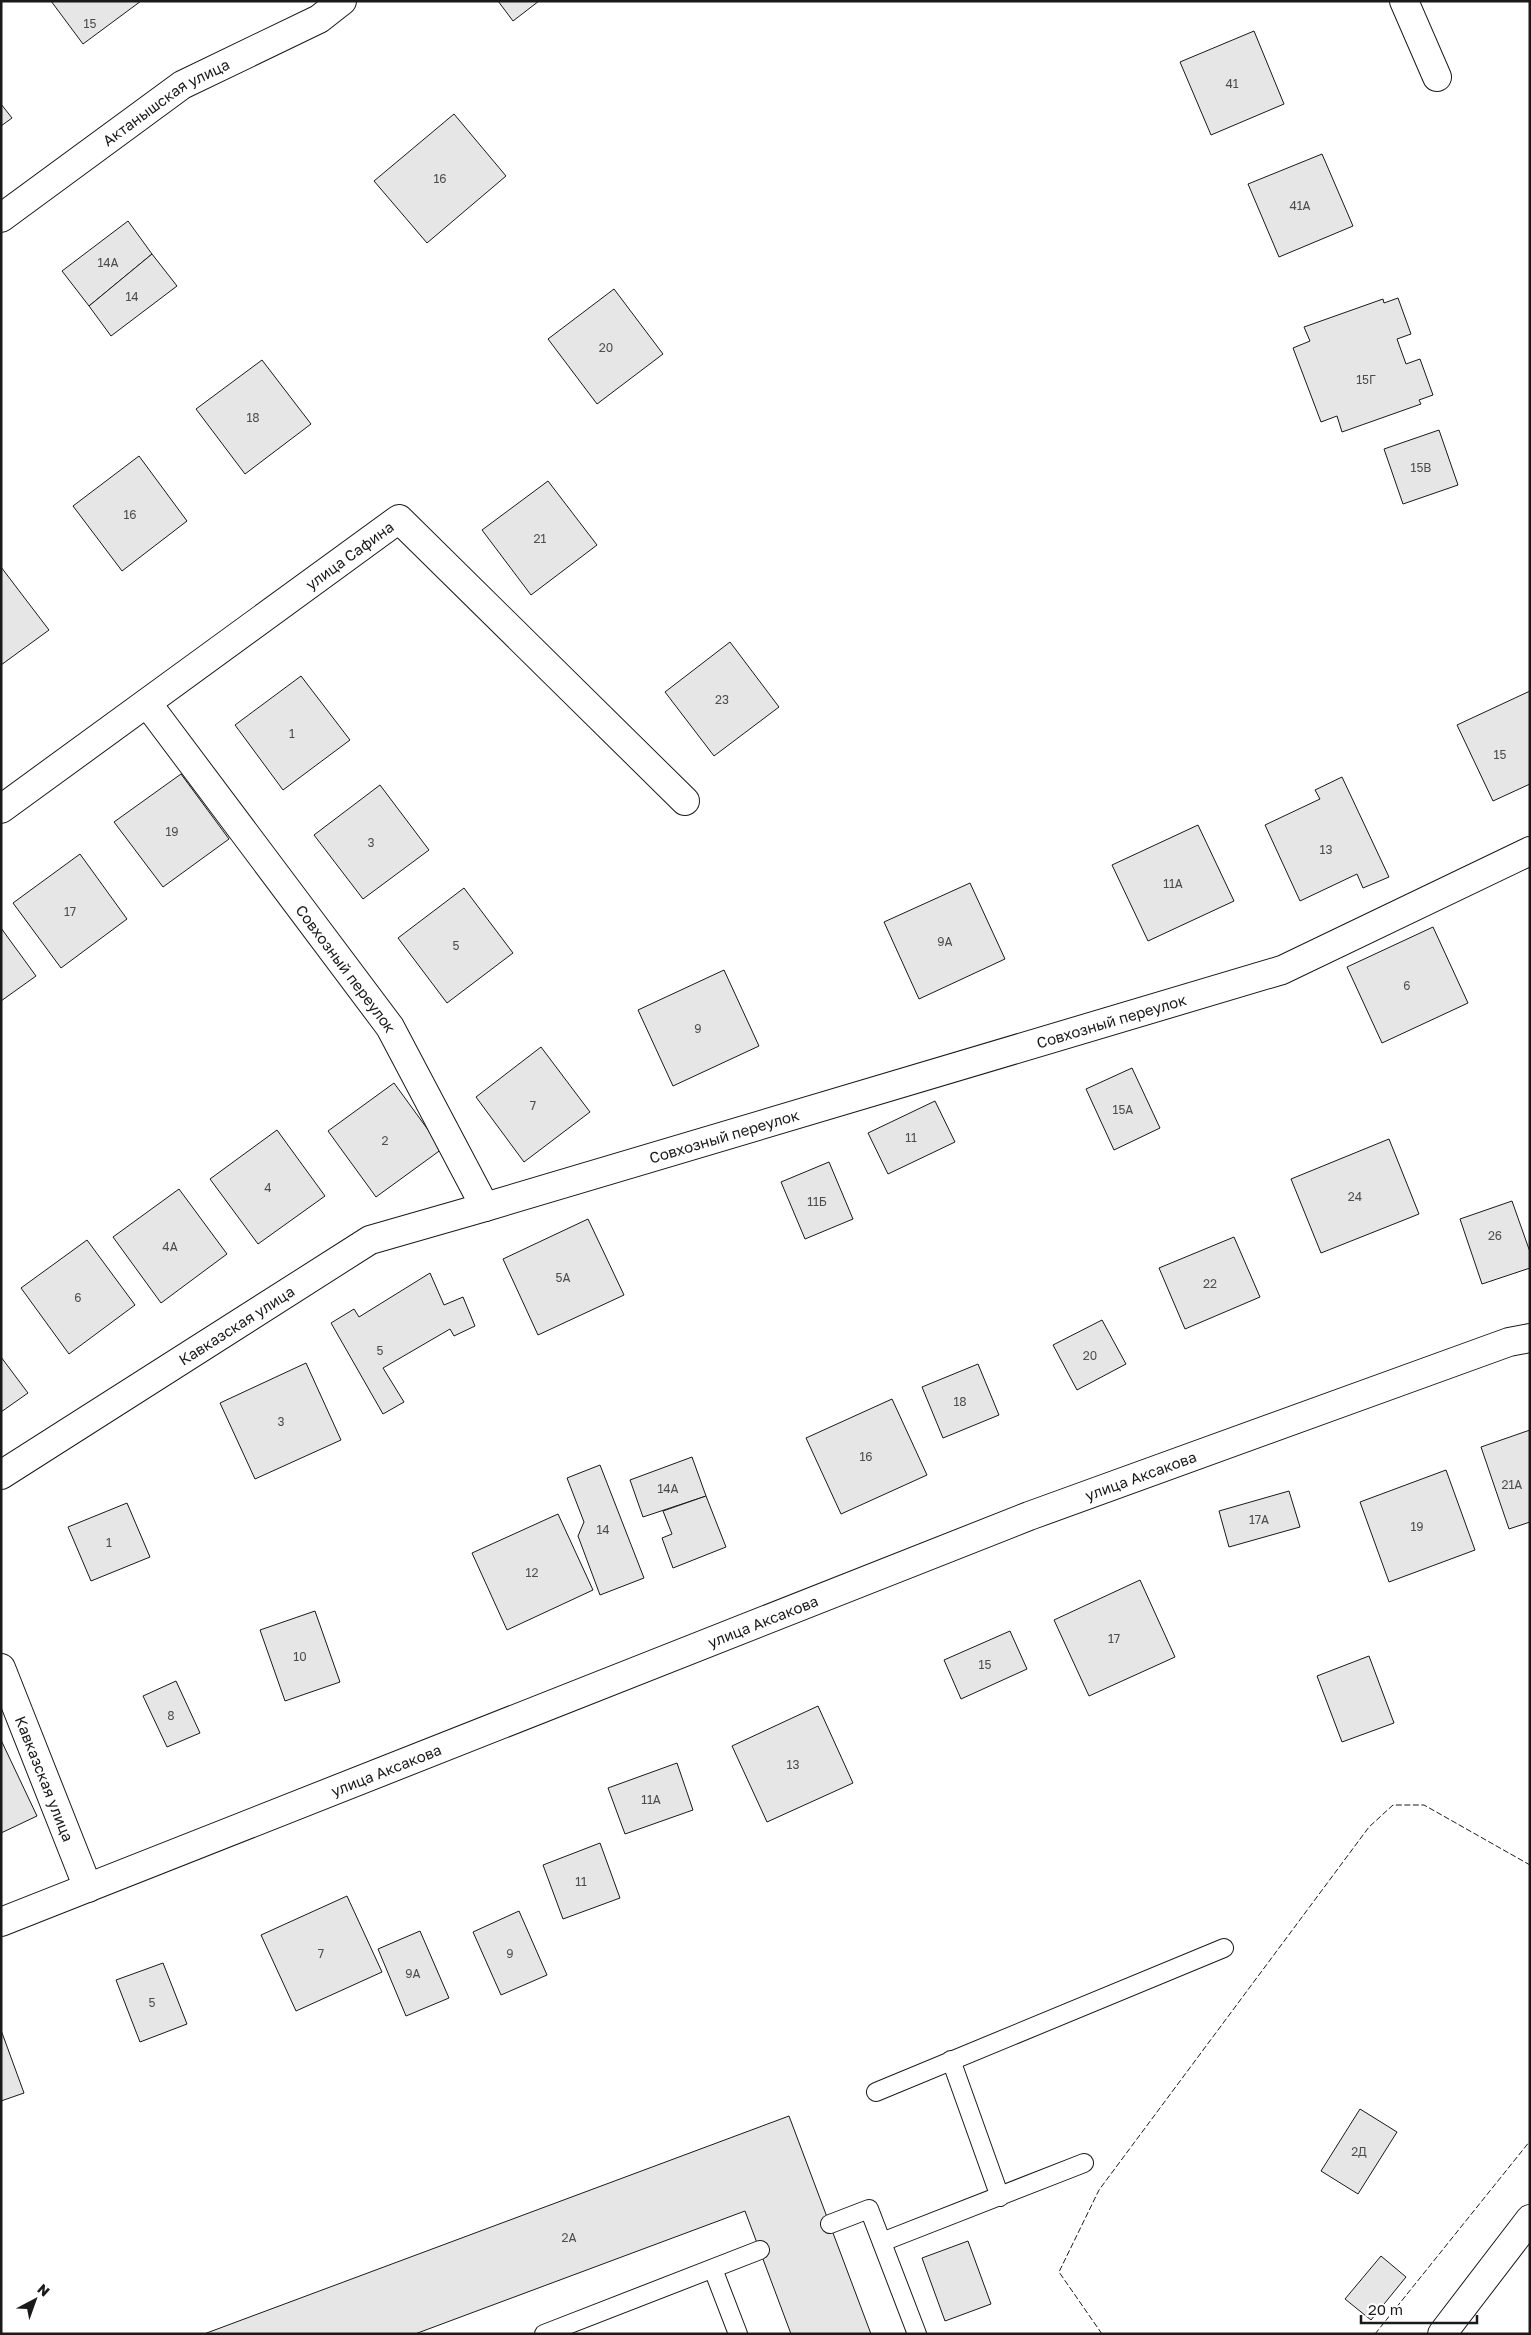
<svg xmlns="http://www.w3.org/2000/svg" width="1531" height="2335" font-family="'Golos Text',sans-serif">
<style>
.building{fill:#e6e6e6;stroke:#1a1a1a}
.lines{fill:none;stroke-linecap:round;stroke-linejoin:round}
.lane-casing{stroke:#1a1a1a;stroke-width:20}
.street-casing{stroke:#1a1a1a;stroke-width:30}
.lane{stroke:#fff;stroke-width:18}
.street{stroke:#fff;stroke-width:28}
.fence{stroke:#1a1a1a;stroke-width:1;stroke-dasharray:6 2.5;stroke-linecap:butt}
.labels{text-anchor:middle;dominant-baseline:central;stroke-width:4;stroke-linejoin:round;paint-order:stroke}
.number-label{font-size:12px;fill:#4d4d4d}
.street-label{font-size:15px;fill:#1a1a1a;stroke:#fff}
</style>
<rect width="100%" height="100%" fill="#fff"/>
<g class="building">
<path d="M51,1H141L83,44Z"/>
<path d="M498,1H539L513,21Z"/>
<path d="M1254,31L1284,104L1211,135L1180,62Z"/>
<path d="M1,104L12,118L1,126Z"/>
<path d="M454,114L506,176L427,243L374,181Z"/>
<path d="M1322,154L1353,226L1279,257L1248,184Z"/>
<path d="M128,221L152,254L89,306L62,271Z"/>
<path d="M152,254L177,286L111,336L89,306Z"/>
<path d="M614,289L663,354L597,404L548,339Z"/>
<path d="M1398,298L1411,334L1397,339L1406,364L1420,359L1433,395L1419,400L1421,404L1342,432L1337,416L1321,422L1293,348L1310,341L1304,327L1383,299L1384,303Z"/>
<path d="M262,360L311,424L245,474L196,409Z"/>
<path d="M1439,430L1458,485L1403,504L1384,449Z"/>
<path d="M139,456L187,521L122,571L73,506Z"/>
<path d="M548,481L597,545L531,595L482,530Z"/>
<path d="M1,567L49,630L1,665Z"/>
<path d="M730,642L779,707L714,756L665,692Z"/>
<path d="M301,676L350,740L283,790L235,725Z"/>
<path d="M1530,691V784L1493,801L1457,725Z"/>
<path d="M181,774L229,839L163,887L114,822Z"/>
<path d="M1342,777L1389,877L1363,888L1357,874L1300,901L1265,825L1320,799L1315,790Z"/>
<path d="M380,785L429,850L363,899L314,835Z"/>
<path d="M1198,825L1234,901L1148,941L1112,865Z"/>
<path d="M80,854L127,919L61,968L13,903Z"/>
<path d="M970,883L1005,959L919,999L884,922Z"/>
<path d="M464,888L513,953L447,1003L398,938Z"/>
<path d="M1433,927L1468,1003L1382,1043L1347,967Z"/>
<path d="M1,928L36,976L1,1001Z"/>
<path d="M724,970L759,1046L673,1086L638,1010Z"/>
<path d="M541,1047L590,1112L524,1162L476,1097Z"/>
<path d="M1132,1068L1160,1128L1114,1150L1086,1089Z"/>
<path d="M394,1083L442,1149L376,1197L328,1131Z"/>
<path d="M935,1101L955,1142L888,1174L868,1133Z"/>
<path d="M277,1130L325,1196L258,1244L210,1179Z"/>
<path d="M1389,1139L1419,1214L1321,1253L1291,1179Z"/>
<path d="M829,1162L853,1219L805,1239L781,1182Z"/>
<path d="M179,1189L227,1254L161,1303L113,1237Z"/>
<path d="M1512,1201L1530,1252V1268L1482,1284L1460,1219Z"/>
<path d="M588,1219L624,1295L538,1335L503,1259Z"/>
<path d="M1234,1237L1260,1297L1185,1329L1159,1268Z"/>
<path d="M87,1240L135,1305L69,1354L21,1288Z"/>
<path d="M430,1273L444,1305L463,1297L475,1326L454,1336L450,1329L383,1368L404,1402L383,1414L331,1323L354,1309L359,1317Z"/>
<path d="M1102,1320L1126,1364L1077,1390L1053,1345Z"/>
<path d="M1,1357L28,1393L1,1412Z"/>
<path d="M306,1363L341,1440L255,1479L220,1403Z"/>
<path d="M978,1364L999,1415L943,1438L922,1387Z"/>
<path d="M892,1399L927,1475L841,1514L806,1438Z"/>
<path d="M1530,1430V1522L1509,1529L1481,1447Z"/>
<path d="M692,1457L706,1496L643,1517L630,1480Z"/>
<path d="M600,1465L644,1578L600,1595L578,1536L584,1522L567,1478Z"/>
<path d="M1446,1470L1475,1550L1389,1582L1360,1502Z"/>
<path d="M1289,1491L1300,1527L1229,1547L1219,1511Z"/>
<path d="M706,1496L726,1547L673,1568L662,1538L672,1534L663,1511Z"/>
<path d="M127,1503L150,1557L91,1581L68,1527Z"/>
<path d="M558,1514L593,1590L507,1630L472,1553Z"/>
<path d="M1140,1580L1175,1657L1089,1696L1054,1620Z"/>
<path d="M315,1611L340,1682L285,1701L260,1630Z"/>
<path d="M1010,1631L1027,1669L961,1699L944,1660Z"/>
<path d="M1369,1656L1394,1723L1342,1742L1317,1676Z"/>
<path d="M176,1681L200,1733L167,1747L143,1696Z"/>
<path d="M818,1706L853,1783L767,1822L732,1746Z"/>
<path d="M1,1740L37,1816L1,1833Z"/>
<path d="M677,1763L693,1810L625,1834L608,1788Z"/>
<path d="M600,1843L620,1898L563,1919L543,1865Z"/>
<path d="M347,1896L382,1972L296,2011L261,1935Z"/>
<path d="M519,1911L547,1975L501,1995L473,1932Z"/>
<path d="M420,1931L449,1998L406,2016L378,1949Z"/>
<path d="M163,1963L187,2024L140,2042L116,1980Z"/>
<path d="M1,2030L24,2093L1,2101Z"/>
<path d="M1360,2109L1397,2132L1358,2194L1321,2171Z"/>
<path d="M789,2116L871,2334H791L745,2211L415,2334H204Z"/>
<path d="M968,2241L991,2304L945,2321L922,2258Z"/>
<path d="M1381,2256L1406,2277L1371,2320L1345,2299Z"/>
</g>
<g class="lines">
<g class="lane-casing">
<g id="lane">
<path d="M951,2060L1000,2197"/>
<path d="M876,2092L1224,1948"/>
<path d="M830,2224L869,2209L917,2334"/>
<path d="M882,2242L1084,2163"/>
<path d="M713,2269L738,2334"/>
<path d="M544,2334L760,2250"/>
</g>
</g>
<g class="street-casing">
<g id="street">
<path d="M1404,1L1437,77"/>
<path id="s1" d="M1,218L182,85L319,19L342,1"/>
<path id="s2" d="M147,703L390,1027L485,1207L1282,970L1530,851"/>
<path id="s3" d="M1,809L399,519L685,801"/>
<path id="s4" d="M1,1475L370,1240L485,1207"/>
<path id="s5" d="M1,1668L88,1888"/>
<path id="s6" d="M1,1922L1029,1516L1509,1342L1530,1338"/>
<path d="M1442,2334L1530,2219"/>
</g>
</g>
<use href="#lane" class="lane"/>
<use href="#street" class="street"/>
<g class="fence">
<path d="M1102,2334L1059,2272L1099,2190L1369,1827L1393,1805H1424L1530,1865"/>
<path d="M1375,2334L1530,2141"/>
</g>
</g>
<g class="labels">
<g class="number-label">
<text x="90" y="23">15</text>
<text x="1232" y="83">41</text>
<text x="440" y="178">16</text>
<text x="1300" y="205">41А</text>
<text x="108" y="262">14А</text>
<text x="132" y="296">14</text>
<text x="606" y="347">20</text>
<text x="1366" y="379">15Г</text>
<text x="253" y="417">18</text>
<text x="1421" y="467">15В</text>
<text x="130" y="514">16</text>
<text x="540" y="538">21</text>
<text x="722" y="699">23</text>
<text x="292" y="733">1</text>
<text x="1500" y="754">15</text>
<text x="172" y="831">19</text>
<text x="371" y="842">3</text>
<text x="1326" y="849">13</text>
<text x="1173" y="883">11А</text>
<text x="70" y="911">17</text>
<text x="945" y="941">9А</text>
<text x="456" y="945">5</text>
<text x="1407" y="985">6</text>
<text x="698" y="1028">9</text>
<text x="533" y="1105">7</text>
<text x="1123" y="1109">15А</text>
<text x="911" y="1137">11</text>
<text x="385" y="1140">2</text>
<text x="268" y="1187">4</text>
<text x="1355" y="1196">24</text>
<text x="817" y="1201">11Б</text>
<text x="1495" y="1235">26</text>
<text x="170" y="1246">4А</text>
<text x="563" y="1277">5А</text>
<text x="1210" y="1283">22</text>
<text x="78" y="1297">6</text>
<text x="380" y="1350">5</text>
<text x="1090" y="1355">20</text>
<text x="960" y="1401">18</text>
<text x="281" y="1421">3</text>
<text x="866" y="1456">16</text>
<text x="1512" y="1484">21А</text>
<text x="668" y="1488">14А</text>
<text x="1259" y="1519">17А</text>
<text x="1417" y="1526">19</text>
<text x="603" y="1529">14</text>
<text x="109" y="1542">1</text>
<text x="532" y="1572">12</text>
<text x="1114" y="1638">17</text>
<text x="300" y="1656">10</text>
<text x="985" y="1664">15</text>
<text x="171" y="1715">8</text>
<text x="793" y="1764">13</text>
<text x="651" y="1799">11А</text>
<text x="581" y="1881">11</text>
<text x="321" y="1953">7</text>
<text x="510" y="1953">9</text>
<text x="413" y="1973">9А</text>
<text x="152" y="2002">5</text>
<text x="1359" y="2151">2Д</text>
<text x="569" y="2237">2А</text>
</g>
<g class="street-label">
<text stroke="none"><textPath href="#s1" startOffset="202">Актанышская улица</textPath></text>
<text stroke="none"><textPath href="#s3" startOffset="431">улица Сафина</textPath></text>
<text stroke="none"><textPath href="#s2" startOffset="332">Совхозный переулок</textPath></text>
<text stroke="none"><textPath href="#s2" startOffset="1262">Совхозный переулок</textPath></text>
<text stroke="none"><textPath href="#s2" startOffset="858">Совхозный переулок</textPath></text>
<text stroke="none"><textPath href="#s4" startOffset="279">Кавказская улица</textPath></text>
<text stroke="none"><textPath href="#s6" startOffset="1224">улица Аксакова</textPath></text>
<text stroke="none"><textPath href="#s6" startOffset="819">улица Аксакова</textPath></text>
<text stroke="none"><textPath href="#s6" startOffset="414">улица Аксакова</textPath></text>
<text stroke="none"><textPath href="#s5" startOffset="119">Кавказская улица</textPath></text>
</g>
</g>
<rect width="1531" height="2335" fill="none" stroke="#1a1a1a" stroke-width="5"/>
<g transform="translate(35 2300) rotate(41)" stroke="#ffffff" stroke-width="4" paint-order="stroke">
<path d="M0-4L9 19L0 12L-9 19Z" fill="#1a1a1a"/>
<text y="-8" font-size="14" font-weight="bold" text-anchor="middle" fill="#1a1a1a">N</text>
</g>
<path d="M1361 2315v8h116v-8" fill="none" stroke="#1a1a1a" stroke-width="2.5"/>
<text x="1368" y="2315" font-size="15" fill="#1a1a1a" stroke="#ffffff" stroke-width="4" paint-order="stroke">20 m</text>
</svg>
